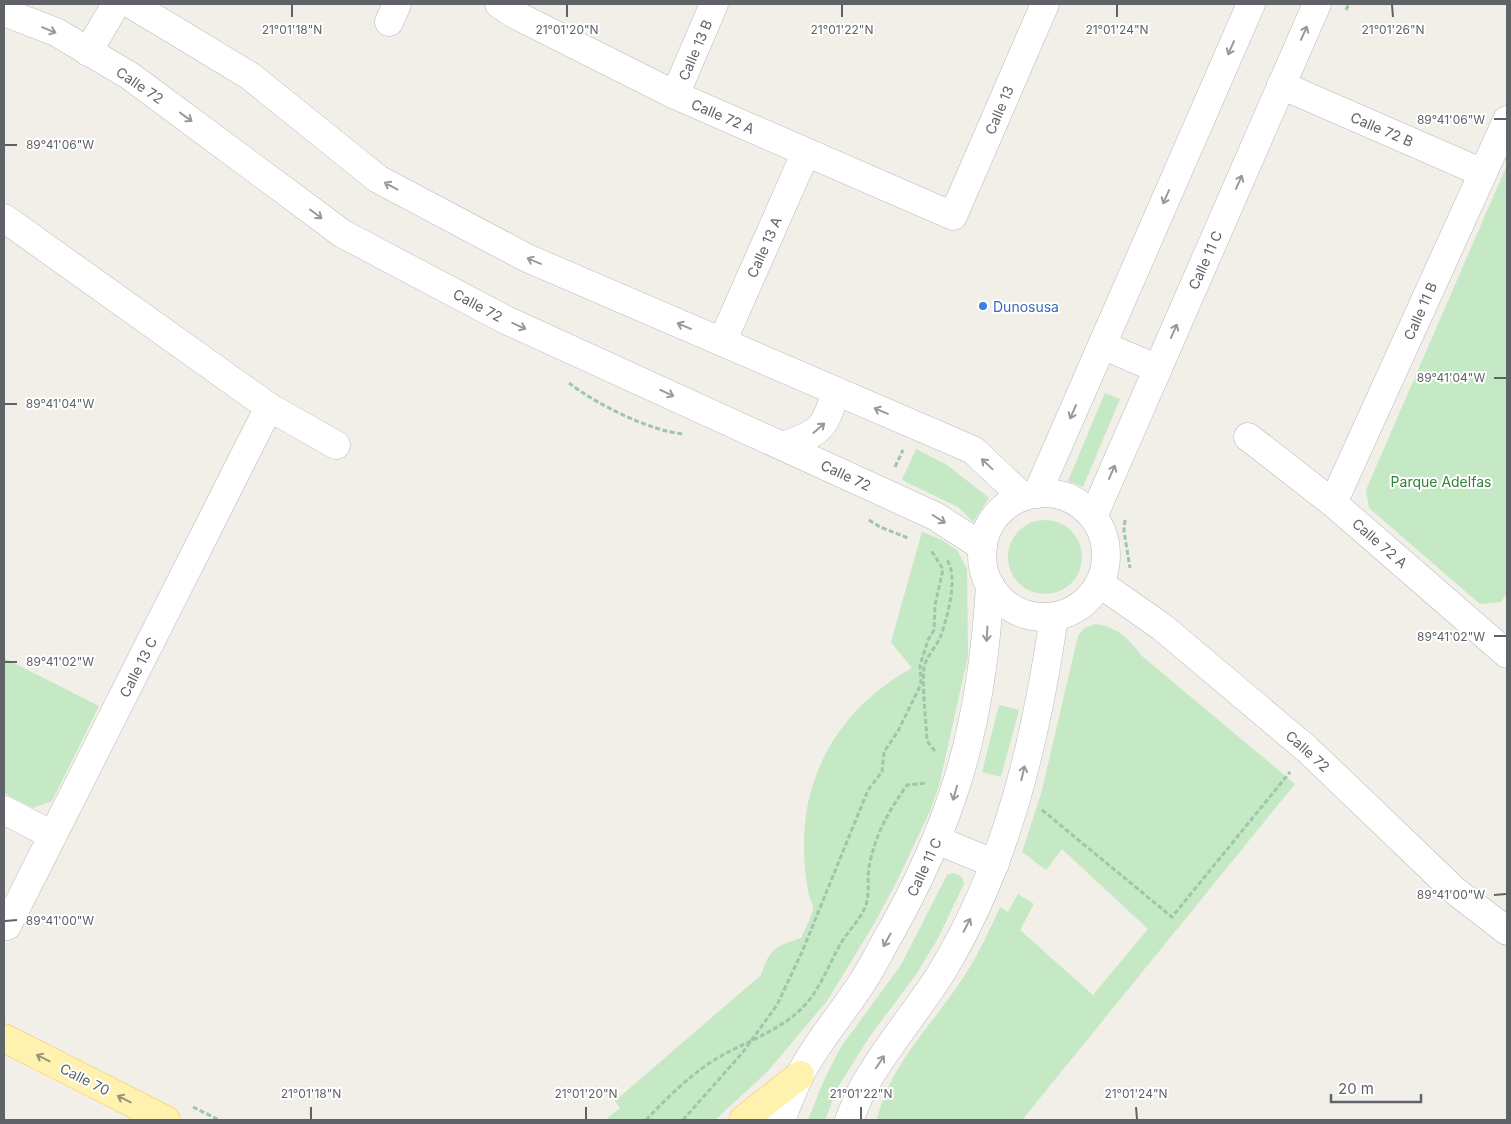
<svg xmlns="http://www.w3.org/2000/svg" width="1511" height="1124" font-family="Inter,sans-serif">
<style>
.green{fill:#c5e8c5}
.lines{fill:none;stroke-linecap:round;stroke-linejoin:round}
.street-casing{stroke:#b5b8bc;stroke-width:29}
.secondary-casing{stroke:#b6babf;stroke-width:29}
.primary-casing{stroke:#f2c960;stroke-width:29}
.path{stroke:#9cc7a9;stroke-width:3;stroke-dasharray:5 2.5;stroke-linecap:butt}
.street{stroke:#fff;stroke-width:28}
.secondary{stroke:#fff;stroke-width:28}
.primary{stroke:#fff2af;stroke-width:28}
.oneway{stroke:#979a9d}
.oneway2{stroke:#979581}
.ticks{fill:none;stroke:#5f6368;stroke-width:2}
.shop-dot{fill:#3f7fe0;stroke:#fff;stroke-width:2}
.labels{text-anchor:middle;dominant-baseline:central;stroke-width:4;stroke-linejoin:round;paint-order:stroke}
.street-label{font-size:14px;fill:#5f6368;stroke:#fff}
.shop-label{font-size:14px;fill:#366cbe;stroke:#fff;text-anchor:start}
.park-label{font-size:14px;fill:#348238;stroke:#fff}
.ticks-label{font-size:12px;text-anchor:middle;fill:#5f6368;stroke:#fff;stroke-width:4;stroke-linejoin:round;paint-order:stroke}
</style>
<rect width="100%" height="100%" fill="#f1efe8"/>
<g class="green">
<path d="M1507,165V593L1501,602L1480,604L1369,508L1366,490Z"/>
<path d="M1105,393L1120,399L1083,487L1068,481Z"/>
<path d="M916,449L947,465L989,498L973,522L958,507L902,480Z"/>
<circle cx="1045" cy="557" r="37"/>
<path d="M922,532L940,539L957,550L967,569L968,656L939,786L930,811L896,883L874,924L827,1001L768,1071L715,1120H605L620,1108L615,1101L761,975C770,948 776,946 801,938C805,929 810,920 813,910C814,905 810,900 809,896C806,880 804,862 804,847C803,768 845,705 912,668L891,642Z"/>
<path d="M1095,624C1118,627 1129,639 1142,656L1295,784L1022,1120H877C888,1068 930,1027 959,984C976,960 988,933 1000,907L1008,912L1018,894L1034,904L1020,930L1093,995L1148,929L1062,849L1046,870L1022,852L1041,794L1078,636L1084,628Z"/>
<path d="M4,658L99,706L52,801L33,808L4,793Z"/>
<path d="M999,705L1019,710L1001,777L982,772Z"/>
<path d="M953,873C960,875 963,876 964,884L937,940L915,976L870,1036L838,1087L825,1120H808L824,1080L841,1047L901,965L947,875Z"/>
</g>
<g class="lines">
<g class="street-casing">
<g id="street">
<path d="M499,4L514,14L675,95L953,216L1045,4"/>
<path d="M389,22L397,4"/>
<path d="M1281,85L1483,173"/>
<path d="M675,95L714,4"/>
<path d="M4,218L269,407L336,445"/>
<path d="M722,342L806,152"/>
<path d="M1248,437L1333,503L1507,654"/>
<path d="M1333,503L1507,120"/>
<path d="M1099,583L1162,627L1308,750L1454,890L1507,931"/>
<path d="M4,810L52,835"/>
<path d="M7,926L269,407"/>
</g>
</g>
<g class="secondary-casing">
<g id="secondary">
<path d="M131,4L250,76L378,179L527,258L973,450L1023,497"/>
<path d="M4,12L56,32L130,76L343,234L506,320L935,516L983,547"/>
<path d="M88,52L116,4"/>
<path d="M1102,345L1158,369"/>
<path d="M783,446C821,432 824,430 836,391"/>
<circle cx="1044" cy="555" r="62"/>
<path d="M1037,494L1251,4"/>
<path d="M1093,517L1317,4"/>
<path d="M937,840L995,864"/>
<path d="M781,1120C787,1105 793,1089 800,1075C815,1045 837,1020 855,993C866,978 875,961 884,944C954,823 982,725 990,585"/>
<path d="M849,1120C854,1109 858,1097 864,1086C887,1045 919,1009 943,970C1008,862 1036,739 1054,617"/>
</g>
</g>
<g class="primary-casing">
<g id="primary">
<path d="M4,1038L166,1120"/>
<path d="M743,1120L800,1075"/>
</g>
</g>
<g class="path">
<path d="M1346,10L1349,4"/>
<path d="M569,383C596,404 650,431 683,434"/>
<path d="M895,467L903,450"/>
<path d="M869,520L880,527L908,538"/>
<path d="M1125,520L1124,531L1130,568"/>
<path d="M935,751L927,741C926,718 922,692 924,668C925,658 936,647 940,638C947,619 959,577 947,560"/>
<path d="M1042,810L1172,917L1290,772"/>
<path d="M193,1107L219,1120"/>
<path d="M646,1120C665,1100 685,1080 708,1064C742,1041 783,1033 810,999C823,982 830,962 841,943C849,930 860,920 866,905C870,893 867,879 869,867C875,835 888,812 907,785L926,783"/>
<path d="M683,1120L743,1052L777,1005L802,952L868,790L882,772L884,752L898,731L921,684L920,665L928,640L934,630L935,605L943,569L931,550"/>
</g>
<use href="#street" class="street"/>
<use href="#secondary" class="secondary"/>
<use href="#primary" class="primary"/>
</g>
<defs><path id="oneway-shaft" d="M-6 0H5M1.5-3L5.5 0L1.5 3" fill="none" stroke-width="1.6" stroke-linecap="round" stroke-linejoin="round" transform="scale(1.25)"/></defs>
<g class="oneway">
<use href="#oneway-shaft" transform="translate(49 30) rotate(22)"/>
<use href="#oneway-shaft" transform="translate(1304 33) rotate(-66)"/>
<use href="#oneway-shaft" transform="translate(1231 48) rotate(114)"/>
<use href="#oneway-shaft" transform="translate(186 117) rotate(36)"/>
<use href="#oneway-shaft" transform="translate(1239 182) rotate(-66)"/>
<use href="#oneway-shaft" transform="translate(391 186) rotate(-152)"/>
<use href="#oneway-shaft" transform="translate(1166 197) rotate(114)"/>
<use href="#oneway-shaft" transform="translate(316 214) rotate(37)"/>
<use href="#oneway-shaft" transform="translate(534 261) rotate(-157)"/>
<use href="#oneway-shaft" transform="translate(519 326) rotate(24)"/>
<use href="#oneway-shaft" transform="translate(684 326) rotate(-157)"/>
<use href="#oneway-shaft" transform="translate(1174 331) rotate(-66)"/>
<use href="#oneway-shaft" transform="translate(667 393) rotate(25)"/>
<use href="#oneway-shaft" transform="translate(881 411) rotate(-157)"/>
<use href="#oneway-shaft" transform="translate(1073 412) rotate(114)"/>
<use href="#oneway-shaft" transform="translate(819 428) rotate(-41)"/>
<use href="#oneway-shaft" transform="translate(987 464) rotate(-137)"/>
<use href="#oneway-shaft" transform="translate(1112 472) rotate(-66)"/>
<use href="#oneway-shaft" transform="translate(939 519) rotate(32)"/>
<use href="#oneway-shaft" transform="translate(987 634) rotate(93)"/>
<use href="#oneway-shaft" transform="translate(1023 773) rotate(-77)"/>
<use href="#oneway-shaft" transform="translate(955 793) rotate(106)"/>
<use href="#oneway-shaft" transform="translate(967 925) rotate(-63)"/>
<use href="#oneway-shaft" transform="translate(887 940) rotate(119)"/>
<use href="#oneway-shaft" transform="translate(880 1062) rotate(-56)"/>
</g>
<g class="oneway2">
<use href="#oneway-shaft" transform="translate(43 1058) rotate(-153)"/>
<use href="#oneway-shaft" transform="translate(124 1099) rotate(-153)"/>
</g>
<path class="ticks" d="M292,5V17M567,5V17M842,5V17M1117,5V17M1392,5L1393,17M1494,119H1506M5,145H17M1494,378H1506M5,404H17M1494,636H1506M5,662H17M1494,895L1506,894M5,921L17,920M311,1107V1119M586,1107V1119M861,1107V1119M1136,1107L1137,1119"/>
<circle class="shop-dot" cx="983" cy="306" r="5"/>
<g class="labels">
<g class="street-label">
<text transform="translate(695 50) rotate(-67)">Calle 13 B</text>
<text transform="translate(140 85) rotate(34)">Calle 72</text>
<text transform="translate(999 110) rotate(-67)">Calle 13</text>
<text transform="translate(723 116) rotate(23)">Calle 72 A</text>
<text transform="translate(1382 129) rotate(23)">Calle 72 B</text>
<text transform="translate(764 247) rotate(-66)">Calle 13 A</text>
<text transform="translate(1205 260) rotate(-66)">Calle 11 C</text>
<text transform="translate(478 305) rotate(28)">Calle 72</text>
<text transform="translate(1420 311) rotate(-66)">Calle 11 B</text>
<text transform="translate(846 475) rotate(25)">Calle 72</text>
<text transform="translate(1380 543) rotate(41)">Calle 72 A</text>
<text transform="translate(138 667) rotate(-63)">Calle 13 C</text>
<text transform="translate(1308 751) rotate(42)">Calle 72</text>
<text transform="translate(924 867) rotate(-65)">Calle 11 C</text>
<text transform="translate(85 1079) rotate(27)">Calle 70</text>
</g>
<g class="shop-label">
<text x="993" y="306">Dunosusa</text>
</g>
<g class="park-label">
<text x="1441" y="481">Parque Adelfas</text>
</g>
</g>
<g class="ticks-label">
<text x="292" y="34">21°01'18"N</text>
<text x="567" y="34">21°01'20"N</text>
<text x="842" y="34">21°01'22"N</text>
<text x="1117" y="34">21°01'24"N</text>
<text x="1393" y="34">21°01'26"N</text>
<text x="1451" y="124">89°41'06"W</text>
<text x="60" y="149">89°41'06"W</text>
<text x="1451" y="382">89°41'04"W</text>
<text x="60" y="408">89°41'04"W</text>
<text x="1451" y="641">89°41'02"W</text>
<text x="60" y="666">89°41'02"W</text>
<text x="1451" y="899">89°41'00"W</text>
<text x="60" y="925">89°41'00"W</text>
<text x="311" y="1098">21°01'18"N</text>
<text x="586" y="1098">21°01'20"N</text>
<text x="861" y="1098">21°01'22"N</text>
<text x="1136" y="1098">21°01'24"N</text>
</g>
<rect width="1511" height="1124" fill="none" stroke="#5f6368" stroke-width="10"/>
<path d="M1331 1094v8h90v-8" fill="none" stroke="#5f6368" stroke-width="2.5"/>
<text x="1338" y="1094" font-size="15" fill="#5f6368" stroke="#ffffff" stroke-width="4" paint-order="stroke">20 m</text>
</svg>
